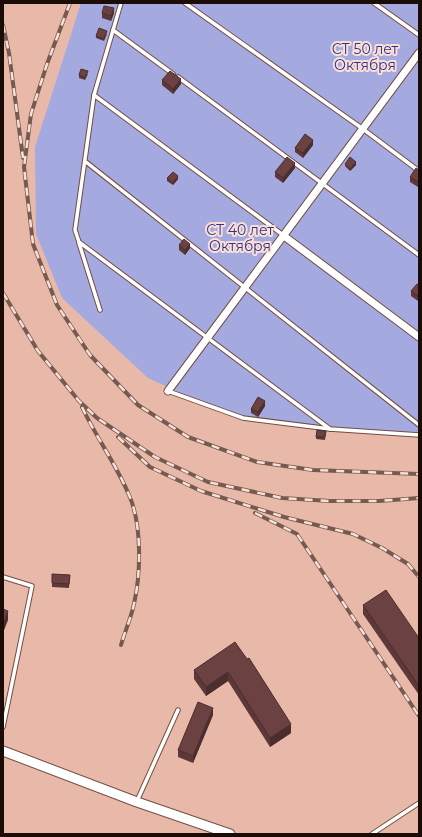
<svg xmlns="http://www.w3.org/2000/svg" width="422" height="837" font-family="Montserrat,sans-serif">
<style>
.green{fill:#a4a9e0}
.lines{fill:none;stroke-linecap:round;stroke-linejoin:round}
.service-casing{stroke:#754d3f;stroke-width:5.5}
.minor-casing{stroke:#754d3f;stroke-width:9}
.tertiary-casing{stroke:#754d3f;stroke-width:11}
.service{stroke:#fff;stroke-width:3.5}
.minor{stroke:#fff;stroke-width:7}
.tertiary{stroke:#fff;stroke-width:9}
.rail-casing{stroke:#76594f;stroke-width:4}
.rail{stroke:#f9e0d7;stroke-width:2.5;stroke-dasharray:8;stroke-linecap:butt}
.wall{fill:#5c3838}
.shaded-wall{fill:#4b2e2e}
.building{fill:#6b4141;stroke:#4b2e2e}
.labels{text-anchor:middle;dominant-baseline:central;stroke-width:4;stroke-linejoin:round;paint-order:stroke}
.park-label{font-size:14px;fill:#353086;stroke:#f9e0d7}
</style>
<rect width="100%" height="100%" fill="#e8b9a9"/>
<path class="green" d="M81,3H419V435L333,432L240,420L148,378L62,298L36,234L35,147Z"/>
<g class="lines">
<g class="service-casing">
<g id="service">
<path d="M121,3L94,95L75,230L79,242L330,429"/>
<path d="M185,3L363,129L419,171"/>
<path d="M374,3L419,35"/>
<path d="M113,30L173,74"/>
<path d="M178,77L419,255"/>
<path d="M94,95L283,235"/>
<path d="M86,162L419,425"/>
<path d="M79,243L100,310"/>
<path d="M168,391L243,418L330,429L419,435"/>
<path d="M3,577L32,586L3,727"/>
<path d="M137,801L178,710"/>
<path d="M372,834L419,803"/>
</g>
</g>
<g class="minor-casing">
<g id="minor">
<path d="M284,236L419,337"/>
<path d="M168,391L419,53"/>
</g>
</g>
<g class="tertiary-casing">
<path id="tertiary" d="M3,751L137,802L230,834"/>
</g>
<use href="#service" class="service"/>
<use href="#minor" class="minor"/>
<use href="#tertiary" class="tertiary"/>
<g class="rail-casing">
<g id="rail">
<path d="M70,3L47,64L31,114L24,167L33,244L57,305L90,355L138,405L188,437L257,462L313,470L419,474"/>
<path d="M3,25L9,53L23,158"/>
<path d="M3,293L38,351L79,401L97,418L155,457L208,482L282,498L330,501H379L419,498"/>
<path d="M82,407C96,437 116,464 129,495C142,524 141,573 134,604C131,618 125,631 121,645"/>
<path d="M118,437L150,467L201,491L284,517L353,534L382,548L408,564L419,577"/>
<path d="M255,513L297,534L419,716"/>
</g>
</g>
<use href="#rail" class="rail"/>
</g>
<g class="wall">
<path d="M102,13H114L111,21L102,18Z"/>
<path d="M107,34L104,41L96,38V36Z"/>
<path d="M88,74L85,80L79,78V75Z"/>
<path d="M162,80L181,84L173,94L162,85Z"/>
<path d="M313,145L303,158L295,152V148Z"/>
<path d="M345,164L356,165L350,171L345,166Z"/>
<path d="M295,168L283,183L275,177V172Z"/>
<path d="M419,170V185L418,187L410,182V177Z"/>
<path d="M167,178L178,179L173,185L167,181Z"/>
<path d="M179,245L190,248L185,255L179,250Z"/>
<path d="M419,285L418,301L411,296V291Z"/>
<path d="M265,406L258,417L251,413V409Z"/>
<path d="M317,430L326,431L325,440L316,439Z"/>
<path d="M52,574L70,575L69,588L52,587Z"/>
<path d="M363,605L419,638V695L363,614Z"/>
<path d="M247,659L291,733L270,747L228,681L206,696L194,679V670Z"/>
<path d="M213,715L193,763L178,757V750Z"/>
</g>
<g class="shaded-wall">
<path d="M114,8V13L111,21V16Z"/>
<path d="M181,79V84L173,94V89Z"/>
<path d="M313,140V145L303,158V153Z"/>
<path d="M356,162V165L350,171V169Z"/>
<path d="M295,163V168L283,183V178Z"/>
<path d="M178,176V179L173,185V183Z"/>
<path d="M419,180V185L418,187V182Z"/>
<path d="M190,244V248L185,255V250Z"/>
<path d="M265,401V406L258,417V412Z"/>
<path d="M8,611V620L3,633V624Z"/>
<path d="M228,672V681L206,696V687Z"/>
<path d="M213,708V715L193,763V756Z"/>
<path d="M291,724V733L270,747V738Z"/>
</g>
<g class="building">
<path d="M104,6L114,8L111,16L102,13Z"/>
<path d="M99,28L107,31L104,39L96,36Z"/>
<path d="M81,69L88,71L85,78L79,75Z"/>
<path d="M170,71L181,79L173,89L162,80Z"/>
<path d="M305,134L313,140L303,153L295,148Z"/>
<path d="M287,157L295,163L283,178L275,172Z"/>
<path d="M350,157L356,162L350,169L345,164Z"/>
<path d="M416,168L419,170V180L418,182L410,177Z"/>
<path d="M173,172L178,176L173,183L167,178Z"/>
<path d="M184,239L190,244L185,250L179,245Z"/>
<path d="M417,284L419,285V296H418L411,291Z"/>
<path d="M258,397L265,401L258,412L251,409Z"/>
<path d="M317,430L326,431L325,437H316Z"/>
<path d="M52,574L70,575L69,584L52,583Z"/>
<path d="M386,590L419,638V686L363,605Z"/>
<path d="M3,609L8,611L3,624Z"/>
<path d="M235,642L247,659L249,658L291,724L270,738L228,672L206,687L194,670Z"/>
<path d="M198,702L213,708L193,756L178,750Z"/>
</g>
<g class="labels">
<g class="park-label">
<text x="365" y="49">СТ 50 лет<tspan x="365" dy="16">Октября</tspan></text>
<text x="240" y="230">СТ 40 лет<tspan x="240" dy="16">Октября</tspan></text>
</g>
</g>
<rect width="422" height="837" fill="none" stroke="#1c0c07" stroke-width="8"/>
</svg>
